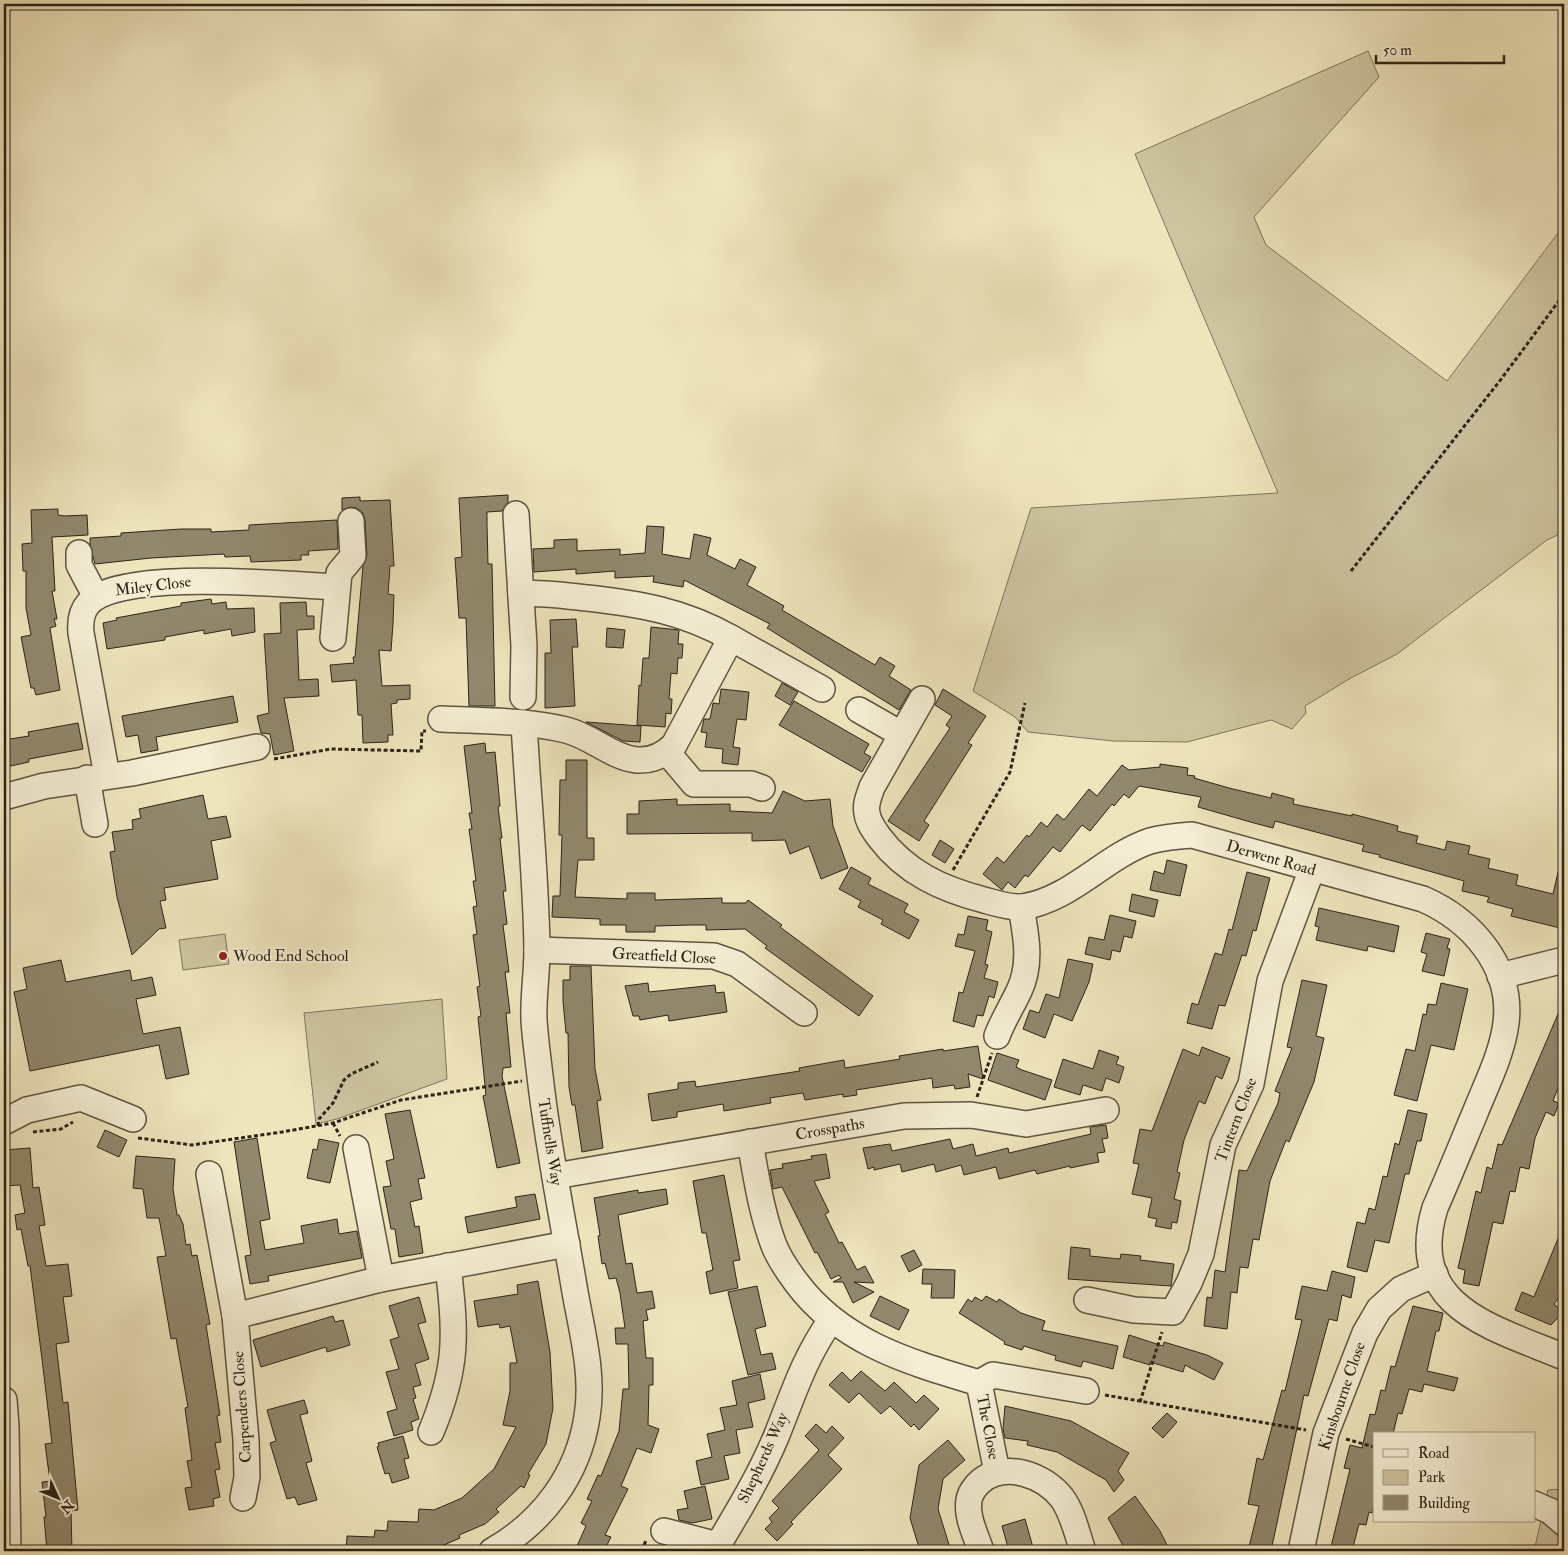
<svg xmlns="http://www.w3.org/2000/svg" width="1568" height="1555" font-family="'IM FELL Double Pica',serif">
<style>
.green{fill:#cec4a1;stroke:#7d745c}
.building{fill:#91886d;stroke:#2c2317}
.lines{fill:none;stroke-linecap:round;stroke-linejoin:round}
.minor-casing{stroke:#5d5440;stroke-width:28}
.path{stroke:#2c2317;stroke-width:3;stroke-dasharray:4 2.5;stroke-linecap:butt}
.minor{stroke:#f5eed4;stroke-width:25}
.poi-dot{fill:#8f2418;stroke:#f5eed4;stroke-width:2}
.labels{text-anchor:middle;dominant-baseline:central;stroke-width:4;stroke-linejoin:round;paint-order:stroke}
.street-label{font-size:16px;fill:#2c2317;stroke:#f5eed4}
.poi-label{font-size:16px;fill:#2c2317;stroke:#f5eed4;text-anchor:start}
</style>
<rect width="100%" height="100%" fill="#efe5bd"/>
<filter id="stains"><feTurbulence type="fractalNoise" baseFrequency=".004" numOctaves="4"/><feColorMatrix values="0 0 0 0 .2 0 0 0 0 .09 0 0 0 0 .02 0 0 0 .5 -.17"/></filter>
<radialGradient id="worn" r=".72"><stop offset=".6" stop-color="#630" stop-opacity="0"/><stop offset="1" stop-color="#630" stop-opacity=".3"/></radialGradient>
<g class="green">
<path d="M1368,51L1379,77L1254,217L1266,245L1447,381L1564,225V532L1547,540L1397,654L1349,679L1305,706L1306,713L1292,729L1271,720L1187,742L1113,741L1028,732L1015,717L973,691L1031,508L1278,493L1135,154Z"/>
<path d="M225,934L229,964L183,970L179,940Z"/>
<path d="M442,999L447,1079L337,1119L316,1124L304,1013Z"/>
<path d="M1564,1489V1551H1534L1548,1490Z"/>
</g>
<g class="building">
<path d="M508,495V502L502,511L487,512V524L488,564H492L495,706H469L466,618H459L455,558L462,557L459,498Z"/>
<path d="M360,497V501L390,500L394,566H390L388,594L394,595L393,624L391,651L379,650L382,686L410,685V699L397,700V703L391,704L393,735H388V742L363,743L362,715H358L356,680L332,682L330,665L354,663L353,657H355L363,566L367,555L365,520L363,513L357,508L350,507L342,510V498Z"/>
<path d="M58,509V515L64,516L87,515L88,535L52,537L55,591H52L57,619H54L56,626L50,628L60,690L36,695L34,688H31L21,637L31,635L26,608V571H23L22,544L32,543L31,510Z"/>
<path d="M337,520L338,549L308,551L309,555H301V560L251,562L250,556L225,557L224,554L151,558L95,564L90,545V538L121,536V533L181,529H211V532L249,530V525Z"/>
<path d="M647,526L664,527L662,554L690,559L694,534L711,538L707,555L735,569L740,559L756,567L747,585L784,606L782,610L875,665L880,657L895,666L889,676L911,690L899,710L767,628L770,624L684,580L683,587L653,582L654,576L615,578V571L576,574V569L534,572L533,549L554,548V540L577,539V551L620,549V555L645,553Z"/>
<path d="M211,599L212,604L226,602L227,609L254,608L255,632L232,636L231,629L204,634V630L165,637V640L107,649L103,623L117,620L116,618L181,606V603Z"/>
<path d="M306,602L307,616H314V629L297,630L299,680L318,679L319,696L284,698L294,751L274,755L270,734L261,733L257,716L269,713L264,634L281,633L280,603Z"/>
<path d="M576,619L578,647H572L575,706L545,708V653H551L550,620Z"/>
<path d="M651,627L679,630L678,644H683L682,658H678L677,674L671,673L669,699H672L671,714L666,713L665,727L637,725L639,685L641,686L643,658H649Z"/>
<path d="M607,628L625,630L623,648L606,647Z"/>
<path d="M782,683L798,692L790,705L775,696Z"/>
<path d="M721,689L749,692L746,720L737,719L733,747L740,748L738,765L722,763L723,749L705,747L707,733L701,732L704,719H710L713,703L719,704Z"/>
<path d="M943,689L986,716L968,743L972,745L924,821L929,825L919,841L888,821L950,728L946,725L952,716L935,705Z"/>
<path d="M233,696L238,722L156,737L158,750L141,753L138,735L126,737L122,716Z"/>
<path d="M794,701L869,744L864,753L871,757L862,772L779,725Z"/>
<path d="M586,722L641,726L640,742L623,741Z"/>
<path d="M78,723L83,749L29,759V762L6,767L4,740L29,736L28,732Z"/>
<path d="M485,743L486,753L495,752L500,806L498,807L502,838H500L506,891H503L507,924L503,925L509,972H505L510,1013H506L511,1067L503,1068L502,1076L520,1163L497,1168L483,1096L486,1095L478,1017L481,1016L477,987L480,986L473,935L477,934L473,907L477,906L473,881H476L469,829H472L469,813H472L464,746Z"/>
<path d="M566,760H587V838H594V860H578L575,897L627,899V893H655V900L722,898V903H746L748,900L782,925L780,927L873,996L859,1016L765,948L767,946L745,929L706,930V925H690L655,926V932H626V925H600V919L552,917L553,896H560L562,835H559L560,780H566Z"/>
<path d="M1160,764L1188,768L1187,775L1195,776L1194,778L1229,788L1271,798L1272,793L1294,799L1293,804L1352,816V814L1398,826L1397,831L1418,836L1416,843L1445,850L1447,841L1470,846L1468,854L1490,859L1488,868L1518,875L1516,885L1553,894L1559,868L1564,869V929L1511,916L1513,909L1487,902L1489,897L1462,891L1464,881L1379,857L1380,855L1362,851L1364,845L1275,821L1273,828L1254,823L1198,807L1201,797L1139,786L1129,798L1124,794L1114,806L1112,804L1090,831L1082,825L1060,852L1053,847L1028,877L1025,875L1015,888L1008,882L1002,890L983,874L997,857L1004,863L1027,835L1029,837L1041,822L1047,827L1057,814L1064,820L1089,789L1097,796L1122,765L1129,770L1160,767Z"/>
<path d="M783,791L805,801L830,799L833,826L848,868L821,879L809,846L790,854L785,840L752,841V833L627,834V814H639V801L677,799V805L730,804V811L772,813Z"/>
<path d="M203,795L208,819L226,816L231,837L211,841L218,879L164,888L166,900L160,901L166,928L159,929L132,955L117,897L110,852L115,851L112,832L133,829L132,820L141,818L139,809Z"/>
<path d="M940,840L954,849L945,863L932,855Z"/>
<path d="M1167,860L1187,865L1180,896L1150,890L1154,871L1164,874Z"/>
<path d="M851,867L871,878L868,884L908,904L904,912L919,920L909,939L881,924L883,920L858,907L861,901L839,889Z"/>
<path d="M1247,872L1270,878L1256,931L1253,930L1246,956L1242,955L1225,1006L1219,1005L1212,1029L1187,1023L1192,1003L1198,1005L1215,953L1222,955L1229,929L1232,930Z"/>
<path d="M1132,894L1158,900L1154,917L1129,911Z"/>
<path d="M1319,908L1399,926L1394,952L1368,946L1367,951L1316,940L1319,927L1315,926Z"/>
<path d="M1110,915L1136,921L1132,938L1124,936L1120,952L1112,950L1110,960L1085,954L1089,937L1104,940Z"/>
<path d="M968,916L988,920L986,930L992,932L985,964L988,965L984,978L998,982L994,998L989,996L983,1016L977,1015L974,1027L953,1021L959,992L963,993L975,951L955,946L958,934L964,935Z"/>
<path d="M1426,933L1450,939L1447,948L1450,949L1444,976L1422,971L1427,954L1421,952Z"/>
<path d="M1068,959L1093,964L1089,982L1072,1021L1054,1014L1045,1038L1023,1029L1030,1010L1039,1013L1046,994L1059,998Z"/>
<path d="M61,960L66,982L130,970L132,981L152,977L156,995L136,999L143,1034L180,1027L189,1074L166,1079L159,1045L30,1071L14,992L27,989L23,968Z"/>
<path d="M570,966H591L595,1069L601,1100L597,1101L603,1148L582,1152L575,1105H572L569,1087L568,1033H566L563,1001V980H570Z"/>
<path d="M1302,980L1327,985L1316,1036L1324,1038L1314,1082L1289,1142L1286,1140L1270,1181L1259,1240L1253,1239L1248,1268L1240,1267L1237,1293L1231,1292L1227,1329L1204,1326L1207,1297L1212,1298L1215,1270L1225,1272L1239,1170L1247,1171L1278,1103L1280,1093L1275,1091L1292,1048L1287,1047Z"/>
<path d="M648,983L649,992L715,985L716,993L724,992L727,1012L669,1021L668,1015L640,1020L639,1016H633L625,986Z"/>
<path d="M1441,983L1468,989L1454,1050L1431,1045L1417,1101L1394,1095L1406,1049L1415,1051L1423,1014L1426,1015L1428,1004L1436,1005Z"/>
<path d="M1564,1000V1072L1553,1101L1559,1103L1554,1116L1546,1112L1535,1138L1529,1169L1520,1167L1515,1192L1510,1191L1503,1224L1493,1222L1479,1286L1463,1283L1465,1270L1458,1268L1476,1191L1481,1193L1487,1167L1492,1169L1498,1144L1502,1145Z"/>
<path d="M978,1046L983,1079L968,1074L970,1087L955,1089L954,1085L933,1088L932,1078L856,1090L857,1095L843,1097V1094L805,1100L803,1093L770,1098L771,1103L724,1111L723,1104L677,1112V1117L652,1121L648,1094L678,1089V1083L695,1081L696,1087L800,1071L799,1068L844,1060L845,1068L900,1059L899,1056L943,1049V1051Z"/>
<path d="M1202,1047L1230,1058L1222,1079L1216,1076L1205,1104L1199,1101L1184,1140L1177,1172L1180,1173L1174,1199L1181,1201L1177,1223L1172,1222L1171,1229L1155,1226L1157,1219L1148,1217L1152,1198L1132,1194L1139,1164L1133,1163L1140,1129L1152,1131L1183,1049L1199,1056Z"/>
<path d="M1099,1050L1119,1057L1116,1064L1124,1067L1119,1083L1106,1078L1102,1091L1083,1085L1080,1095L1054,1087L1063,1059L1093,1069Z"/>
<path d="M997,1053L1019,1060L1016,1067L1022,1070L1052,1080L1045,1100L988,1080Z"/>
<path d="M410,1110L425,1178L418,1179L422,1199L410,1202L415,1227L419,1226L423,1253L399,1257L395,1229H391L383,1187L391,1186L386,1161L394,1159L385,1114Z"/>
<path d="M1408,1110L1427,1114L1421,1141H1417L1409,1174H1405L1389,1243L1375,1240L1367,1272L1347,1267L1357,1222L1365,1224L1369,1208L1375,1210L1383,1176L1387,1177L1395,1143L1399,1145Z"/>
<path d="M1106,1125L1108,1138L1102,1139L1105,1152L1097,1153L1099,1162L1070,1168V1166L1037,1174L1035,1170L999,1179L996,1167L964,1175L961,1165L936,1172L934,1164L902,1172L900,1164L874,1170V1167L868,1169L863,1148L890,1144L892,1151L950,1139L953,1149L973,1144L976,1156L1008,1148L1009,1153L1091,1134L1090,1127Z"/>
<path d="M105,1130L127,1140L119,1157L97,1147Z"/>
<path d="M257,1138L270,1219L260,1221L265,1250L304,1243L301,1226L337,1219L339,1234L357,1231L362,1258L268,1276L269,1281L250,1284L245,1256L251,1255L234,1142Z"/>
<path d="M319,1139L339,1143L330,1183L307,1178L313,1149L317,1150Z"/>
<path d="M30,1148L33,1188L39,1187L45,1225L39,1226L46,1266L68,1264L72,1296L63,1297L69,1342L56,1344L63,1403L68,1402L78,1510L71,1511L72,1551H47L44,1517H46L42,1482L50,1481L45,1444L52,1443L42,1359L30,1266H28L21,1229L17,1230L15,1215L25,1213L20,1185L4,1186V1150Z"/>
<path d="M826,1154L830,1178L814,1181L829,1212L825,1214L839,1243L842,1242L857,1270L865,1266L874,1283L854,1282L874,1292L853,1303L843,1282H833L841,1278L839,1275L831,1279L817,1252L815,1253L782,1187L773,1189L770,1170L783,1168L782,1164L812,1159L811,1156Z"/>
<path d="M136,1156L175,1159L173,1189L177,1215H179L183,1224L186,1245L190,1244L192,1256L197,1255L210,1324L206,1325L220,1415L217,1416L221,1442L215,1443L220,1469L215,1470L220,1497L213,1499L214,1506L189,1510L185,1488L192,1487L187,1461L192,1460L185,1408L188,1407L176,1338L171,1339L157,1257L166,1256L159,1218H147L143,1189L133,1188Z"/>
<path d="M724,1175L740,1260L733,1261L738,1288L710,1294L706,1272L713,1270L706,1233H702L693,1181Z"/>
<path d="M666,1189L668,1204L618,1215L626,1264L632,1263L637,1293L652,1291L655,1308L646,1310L648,1320L643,1321L646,1358H653V1385H649L648,1425L659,1429L651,1453L637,1448L621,1486L628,1489L605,1535L611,1537L604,1551H588L577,1546L586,1526L581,1523L592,1501L587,1499L598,1475L601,1476L619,1431L623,1389H629L628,1344H616L615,1328H625L620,1293L616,1278L609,1279L605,1263L602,1264L598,1236L600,1235L594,1198L638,1190V1193Z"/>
<path d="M535,1194L540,1219L468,1233L465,1217L517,1207L515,1197Z"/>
<path d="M1564,1224V1290L1554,1304L1563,1312L1551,1325L1515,1310L1522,1292L1534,1297Z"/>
<path d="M1071,1247L1090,1249V1256L1120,1259L1121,1254L1141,1256L1140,1260L1174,1264L1171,1286L1068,1279Z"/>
<path d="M914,1250L922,1265L909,1272L901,1256Z"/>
<path d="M923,1269L955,1270L954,1298H931L932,1284H922Z"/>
<path d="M1332,1271L1355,1277L1351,1298L1342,1295L1337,1321L1329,1319L1308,1396L1304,1395L1271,1551H1248L1259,1506L1248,1504L1257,1458L1263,1460L1282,1390L1285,1391L1302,1320L1295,1319L1302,1286L1327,1291Z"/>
<path d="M538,1281L550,1352L553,1408L546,1444L528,1474L530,1475L524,1488L521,1486L496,1509L499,1512L485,1524L459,1535L460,1538L437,1548L394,1546L393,1551H346L347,1536L374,1537L375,1530L387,1531L388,1521L418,1522L419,1509L434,1510L462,1498L494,1469L516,1427L503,1425L510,1391V1363H517L510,1326L500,1328L499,1324L478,1327L474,1301L518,1294L517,1285Z"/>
<path d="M757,1286L766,1326L755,1329L761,1355L772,1353L776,1369L748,1375L728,1292Z"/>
<path d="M880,1296L909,1310L899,1330L870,1316Z"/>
<path d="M986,1296L997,1302L999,1299L1021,1313L1045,1321L1042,1330L1118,1346L1113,1369L1083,1361L1081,1367L1055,1360L1056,1356L1024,1346L1022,1350L1004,1344L1005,1342L959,1313L968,1299L972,1302L975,1297L982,1301Z"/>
<path d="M419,1297L426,1322L418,1324L429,1359L415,1364L421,1385L413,1387L416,1398L413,1399L419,1419L411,1422L413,1430L394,1436L387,1412L397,1409L386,1372L399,1369L390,1340L399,1337L389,1306Z"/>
<path d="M1413,1306L1443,1313L1439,1331H1436L1427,1371L1458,1378L1454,1391L1424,1384L1422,1392L1409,1389L1402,1414L1398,1413L1393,1434H1374V1503L1372,1513L1369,1512L1366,1525L1359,1524L1352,1551H1330L1350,1469L1344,1468L1350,1445L1362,1448L1370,1414L1375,1415L1381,1390L1385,1391L1391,1366L1395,1367Z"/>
<path d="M333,1316L335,1322L343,1320L350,1345L327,1352L326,1347L261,1367L253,1340Z"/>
<path d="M1129,1335L1163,1346L1164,1342L1207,1355L1223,1363L1214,1380L1185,1365L1183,1372L1150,1362V1365L1123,1357Z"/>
<path d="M861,1371L885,1391L894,1382L916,1403L924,1395L939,1409L919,1430L914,1424L911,1427L890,1406L881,1414L859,1393L849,1403L829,1385L842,1372L851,1381Z"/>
<path d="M760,1374L765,1399L748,1403L753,1427L736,1430L740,1453L724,1456L729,1479L701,1485L696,1461L712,1457L707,1434L725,1430L720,1408L737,1405L732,1381Z"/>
<path d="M304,1400L308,1413L300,1415L312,1461L306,1463L317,1500L298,1505L295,1497L287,1499L270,1443L276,1441L267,1410Z"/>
<path d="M1005,1406L1071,1421L1129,1453L1118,1471L1124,1480L1114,1492L1106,1480L1057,1452L1027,1445L1028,1441L1005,1438L1003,1429Z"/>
<path d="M1167,1413L1177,1422L1163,1438L1152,1428Z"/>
<path d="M816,1424L826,1433L832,1426L844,1438L828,1455L842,1469L791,1522L793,1524L777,1541L765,1529L772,1522L769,1518L779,1508L772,1501L819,1450L805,1436Z"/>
<path d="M403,1436L409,1458L404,1459L409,1478L392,1483L389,1473L385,1474L377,1447L379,1446L378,1443Z"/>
<path d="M948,1440L965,1460L943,1479L938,1509L951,1551H920L910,1518L919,1465Z"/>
<path d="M705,1486L712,1519L692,1523L679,1520L677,1510L688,1508L684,1491Z"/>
<path d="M1135,1496L1160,1531L1170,1551H1126L1108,1518Z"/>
<path d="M1025,1519L1034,1551H1009L1002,1526Z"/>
</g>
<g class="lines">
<g class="minor-casing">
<g id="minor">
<path d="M516,514L524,646L523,697"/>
<path d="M79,553V565L96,597"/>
<path d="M333,638L339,573L353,556L351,521"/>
<path d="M731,638L822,689"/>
<path d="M922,699L872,787C869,796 865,804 867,813C868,822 874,830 879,837C906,873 942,889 984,900C995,903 1011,908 1022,907C1071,900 1105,856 1150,841C1164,837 1178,836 1192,835L1423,899C1471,920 1513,966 1506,1023C1502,1054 1487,1083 1475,1113C1462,1144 1449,1176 1435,1208C1405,1307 1492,1327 1564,1357"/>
<path d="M859,710L901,734"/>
<path d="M441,719C482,721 526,720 566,730C591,736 611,757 637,760C652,761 664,755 674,745L731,638C683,611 641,604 587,598C565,596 544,592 521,594"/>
<path d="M667,752L694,784H751L762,788"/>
<path d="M107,776L81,633C80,622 81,612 88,604C117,568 290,585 337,587"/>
<path d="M87,778L95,824"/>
<path d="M4,797L44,786L132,773L257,747"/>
<path d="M537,950L714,956L737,964L804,1013"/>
<path d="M1500,976L1564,960"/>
<path d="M997,1036C1003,1020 1012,1006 1019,991C1032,964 1026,935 1021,907"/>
<path d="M4,1122L27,1110L81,1098L133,1119"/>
<path d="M750,1142C756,1176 761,1210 773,1243C778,1257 787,1270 796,1282C841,1343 909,1362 979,1383"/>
<path d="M356,1148L381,1279"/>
<path d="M209,1174L235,1316L246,1440L247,1477L243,1498"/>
<path d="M555,1176L904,1116L971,1115L1026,1124L1106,1110"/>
<path d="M1087,1300L1134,1310L1173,1312L1189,1283L1201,1254L1223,1145L1251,1084L1270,981L1312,869"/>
<path d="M235,1316L381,1279L567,1244"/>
<path d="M979,1383L993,1375L1086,1391"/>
<path d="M979,1383L997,1472"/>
<path d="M4,1400L6,1427L8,1551"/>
<path d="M431,1432C458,1367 456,1335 448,1266"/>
<path d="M1534,1504L1550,1511L1564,1523"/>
<path d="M664,1531L718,1545C739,1510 760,1475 776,1437C793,1395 804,1358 831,1320"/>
<path d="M492,1551C543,1522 578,1475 587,1417C594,1375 582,1332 575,1292C563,1220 548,1148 540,1076C538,1058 535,1038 534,1020C533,997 537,973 537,950C536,874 528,799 524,723"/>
<path d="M981,1551C976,1535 966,1517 969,1500C970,1493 976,1485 981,1481C1005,1461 1044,1475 1062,1498C1073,1513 1077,1534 1083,1551"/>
<path d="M1301,1551L1326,1433L1365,1333L1379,1309L1401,1289L1435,1274"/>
</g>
</g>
<g class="path">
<path d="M1351,571L1502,378L1564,294"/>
<path d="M274,759L331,749L421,751L422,731H426"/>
<path d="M953,870L1010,772L1025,703"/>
<path d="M977,1097L992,1053"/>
<path d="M333,1123L340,1136"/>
<path d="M318,1126L319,1119L333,1103L344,1080L351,1074L378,1062"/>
<path d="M33,1132L61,1129L73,1122"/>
<path d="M138,1138L192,1145L282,1132L333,1123L401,1100L522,1081"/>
<path d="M1105,1395L1306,1430"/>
<path d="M1140,1402L1162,1332"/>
<path d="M1346,1439L1374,1447"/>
<path d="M642,1551L646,1540"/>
</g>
<use href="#minor" class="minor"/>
</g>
<circle class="poi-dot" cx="223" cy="956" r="5"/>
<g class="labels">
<g class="street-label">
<text transform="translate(153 586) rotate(-7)">Miley Close</text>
<text transform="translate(1271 858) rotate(16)">Derwent Road</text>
<text transform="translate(664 956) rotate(3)">Greatfield Close</text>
<text transform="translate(1236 1120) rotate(-69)">Tintern Close</text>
<text transform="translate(830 1129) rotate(-10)">Crosspaths</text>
<text transform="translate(550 1142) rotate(81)">Tuffnells Way</text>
<text transform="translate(1342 1396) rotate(-71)">Kinsbourne Close</text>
<text transform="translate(242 1407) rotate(-94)">Carpenders Close</text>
<text transform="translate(988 1427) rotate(79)">The Close</text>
<text transform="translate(763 1458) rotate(-65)">Shepherds Way</text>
</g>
<g class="poi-label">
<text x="233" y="956">Wood End School</text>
</g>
</g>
<rect width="1568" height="1555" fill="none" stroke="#efe5bd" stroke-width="20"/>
<rect x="5" y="5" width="1558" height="1545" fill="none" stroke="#2c2317" stroke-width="2.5"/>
<rect x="10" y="10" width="1548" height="1535" fill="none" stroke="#2c2317"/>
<rect x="1373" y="1432" width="162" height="90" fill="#f5eed4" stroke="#a59d88"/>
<rect x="1383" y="1449" width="25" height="8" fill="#f5eed4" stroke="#a59d88"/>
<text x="1418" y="1458" font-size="15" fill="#2c2317">Road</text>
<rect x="1383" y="1470" width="25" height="15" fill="#cec4a1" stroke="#a59d88"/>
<text x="1418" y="1482" font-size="15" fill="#2c2317">Park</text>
<rect x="1383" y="1495" width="25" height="15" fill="#91886d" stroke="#a59d88"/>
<text x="1418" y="1508" font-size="15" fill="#2c2317">Building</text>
<g transform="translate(58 1498) rotate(134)" stroke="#f5eed4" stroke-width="4" paint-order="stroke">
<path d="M0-4L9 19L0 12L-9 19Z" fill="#2c2317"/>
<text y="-8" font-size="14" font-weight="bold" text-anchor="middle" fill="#2c2317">N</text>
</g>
<path d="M1376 55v8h128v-8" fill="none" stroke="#2c2317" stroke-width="2.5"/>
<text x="1383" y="55" font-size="15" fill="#2c2317" stroke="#f5eed4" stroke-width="4" paint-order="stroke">50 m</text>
<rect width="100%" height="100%" filter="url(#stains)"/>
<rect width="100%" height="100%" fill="url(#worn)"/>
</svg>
